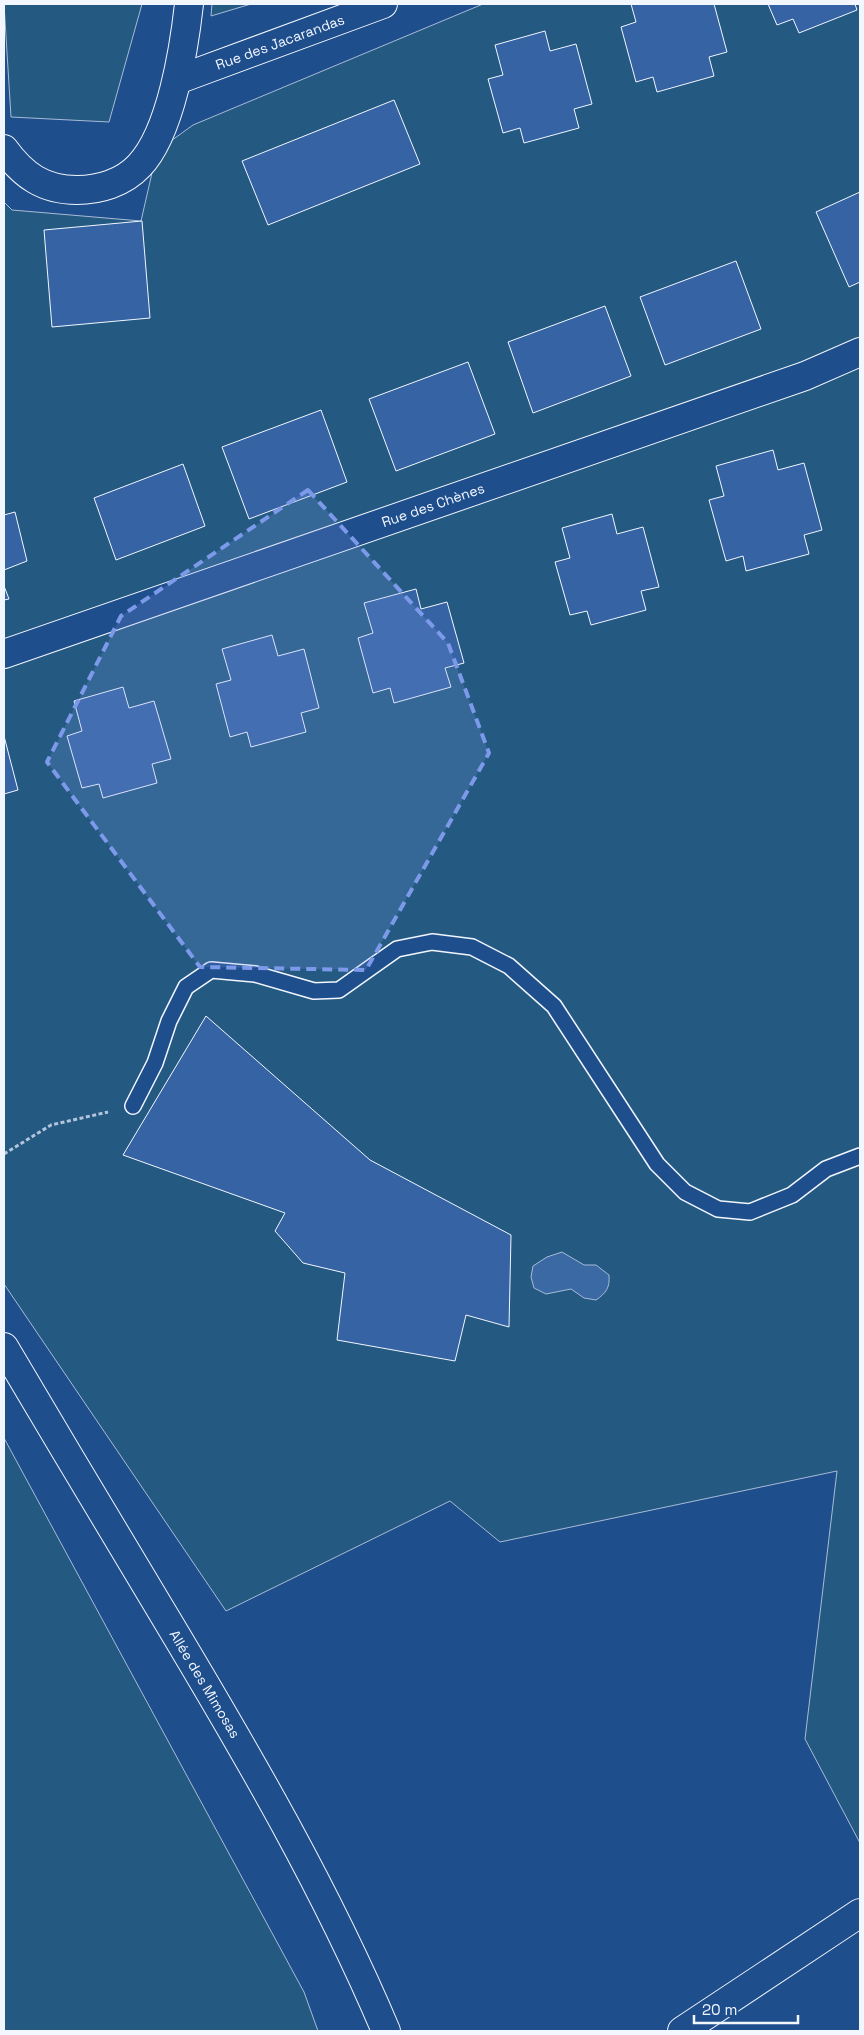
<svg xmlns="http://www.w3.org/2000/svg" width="864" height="2035" font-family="'Space Grotesk',sans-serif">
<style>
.green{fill:#245a82;stroke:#a8bbd7}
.water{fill:#3b69a3;stroke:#a8bbd7}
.building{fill:#3563a3;stroke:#f2f6ff}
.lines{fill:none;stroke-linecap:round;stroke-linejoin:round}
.service-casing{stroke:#f2f6ff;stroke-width:18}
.minor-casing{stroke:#f2f6ff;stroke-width:30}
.path{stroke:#b3c4dc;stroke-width:3;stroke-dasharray:4 2.5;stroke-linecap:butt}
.service{stroke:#1f4e8c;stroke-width:15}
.minor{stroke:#1f4e8c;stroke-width:28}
.marked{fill:#7d9aea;fill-opacity:0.2;stroke:#7d9aea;stroke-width:4;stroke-dasharray:10 6;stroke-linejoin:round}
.labels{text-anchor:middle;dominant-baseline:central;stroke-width:4;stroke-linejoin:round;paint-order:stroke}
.street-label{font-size:14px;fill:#f2f6ff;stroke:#1f4e8c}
</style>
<rect width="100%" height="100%" fill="#1f4e8c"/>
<g class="green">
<path d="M4,4H142L109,122L11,117Z"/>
<path d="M212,4H251L211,16Z"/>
<path d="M483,4H860V1843L805,1739L837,1471L500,1542L450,1501L226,1611L4,1284V202L12,210L141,221L157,151L193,125Z"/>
<path d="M4,1438L304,1992L318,2031H4Z"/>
</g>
<path class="water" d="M562,1252L584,1265H596L609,1275C610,1288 606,1293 596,1300L584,1298L571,1289L546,1294L534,1288L531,1277L533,1266L547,1257Z"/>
<g class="building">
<path d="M631,4H714L727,52L709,57L714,76L657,92L653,77L636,82L621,27L636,22Z"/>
<path d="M768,4H855L857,10L799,33L793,19L777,25Z"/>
<path d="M545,31L550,51L576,44L592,104L574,109L579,128L524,143L520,128L503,133L488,79L503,75L495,45Z"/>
<path d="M394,100L420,164L268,225L242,161Z"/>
<path d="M860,192V282L849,287L816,212Z"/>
<path d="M142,221L150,318L52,327L44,230Z"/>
<path d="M736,261L761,329L665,365L640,297Z"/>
<path d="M605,306L631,376L533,413L508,342Z"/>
<path d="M468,362L495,434L396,471L369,399Z"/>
<path d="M321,410L347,482L249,519L222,447Z"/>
<path d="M773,450L778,470L804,463L822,530L804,535L809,554L746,571L743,556L726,561L709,500L724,496L716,466Z"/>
<path d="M183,464L205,526L116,560L94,498Z"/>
<path d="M15,512L27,561L4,570V515Z"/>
<path d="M612,514L617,534L643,527L659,587L641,591L646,610L591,625L587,611L570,615L555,562L570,558L562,528Z"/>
<path d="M4,586L9,599L4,600Z"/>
<path d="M416,589L421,609L447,602L464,663L445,668L451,687L394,703L390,688L373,693L358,638L373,633L364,603Z"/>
<path d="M272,635L278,656L304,649L319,708L301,713L306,732L251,747L247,732L230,737L216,684L231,680L222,649Z"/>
<path d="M123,687L129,708L154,701L171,759L152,764L157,783L103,798L99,784L82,788L67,736L82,731L74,701Z"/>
<path d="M4,736L18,790L4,794Z"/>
<path d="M206,1016L370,1160L511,1235L509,1327L466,1315L455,1361L337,1340L345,1273L303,1263L275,1231L285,1213L123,1155Z"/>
</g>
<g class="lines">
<g class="service-casing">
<path id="service" d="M133,1106L155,1063L169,1021L186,987L211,970L255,974L314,991L339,990L397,949L432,942L472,947L509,966L554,1006L657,1164L685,1192L718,1209L750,1212L792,1195L826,1169L860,1156"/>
</g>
<g class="minor-casing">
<g id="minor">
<path d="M177,80L383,4"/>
<path d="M4,149C23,175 43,190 77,190C99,190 123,183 139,166C171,133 184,49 189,4"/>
<path d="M4,654L805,376L860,352"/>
<path d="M4,1347C59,1440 114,1532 170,1625C249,1757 326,1889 386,2031"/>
<path d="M682,2031L860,1913"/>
</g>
</g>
<path class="path" d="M4,1154L51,1125L108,1112"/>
<use href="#service" class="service"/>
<use href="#minor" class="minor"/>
</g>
<path class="marked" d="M308,490L448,643L489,753L366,970L200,967L47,762L121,616Z"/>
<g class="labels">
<g class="street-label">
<text transform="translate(280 42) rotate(-20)">Rue des Jacarandas</text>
<text transform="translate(433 505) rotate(-19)">Rue des Chènes</text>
<text transform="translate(205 1684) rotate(59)">Allée des Mimosas</text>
</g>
</g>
<rect width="864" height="2035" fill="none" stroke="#f2f6ff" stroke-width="10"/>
<path d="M694 2015v8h104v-8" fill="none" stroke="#f2f6ff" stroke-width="2.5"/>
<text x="702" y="2015" font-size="15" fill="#f2f6ff" stroke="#1f4e8c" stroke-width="4" paint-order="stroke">20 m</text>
</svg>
